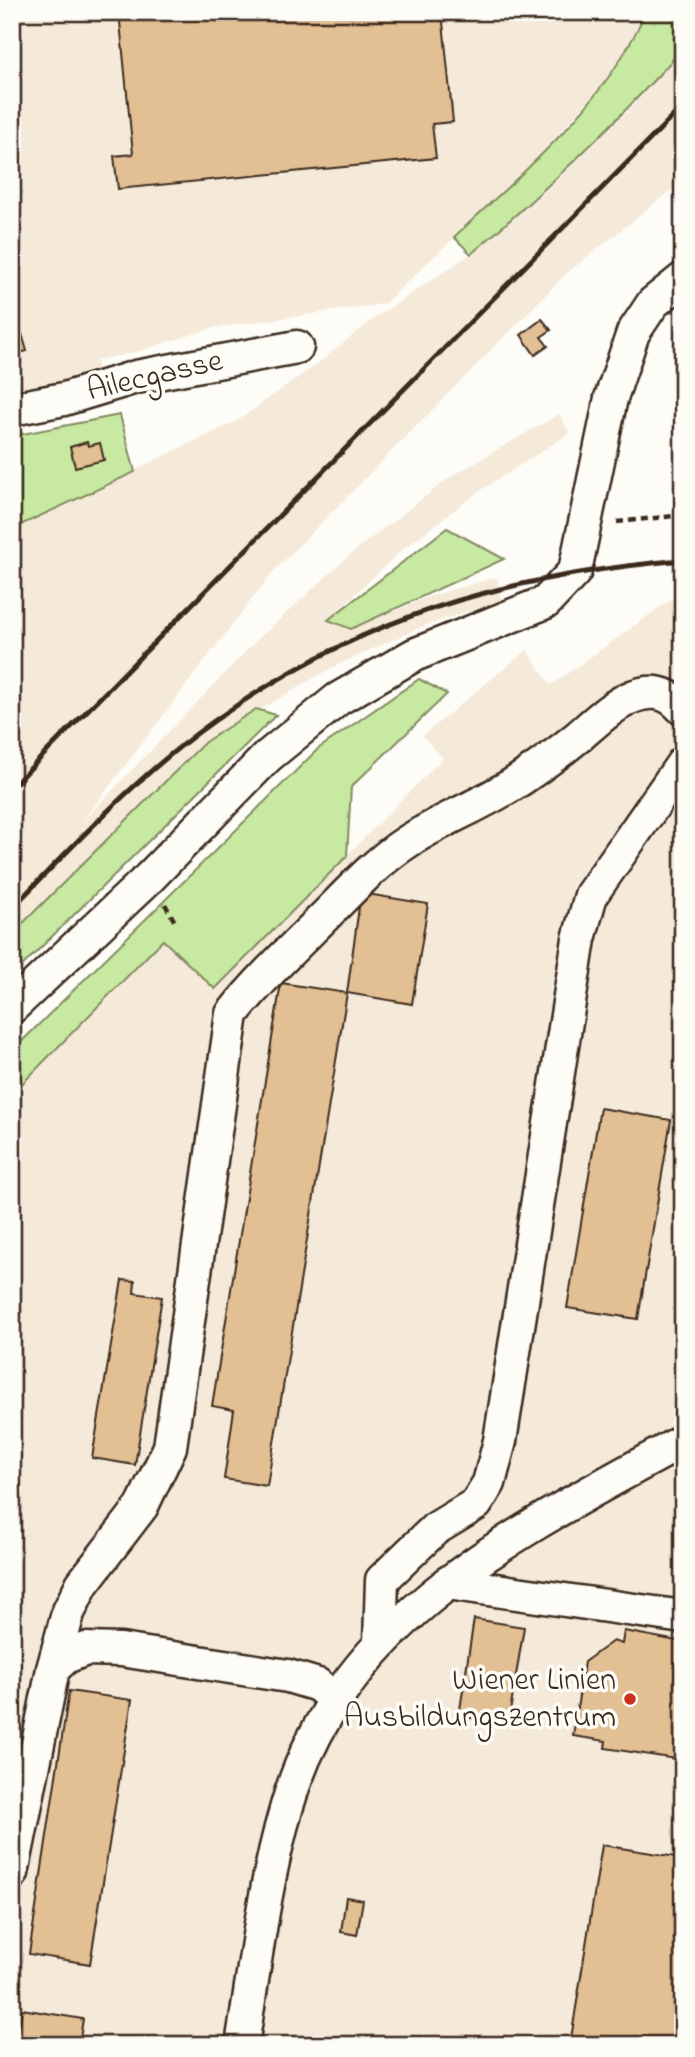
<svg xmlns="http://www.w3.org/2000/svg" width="695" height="2057" font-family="'Indie Flower',sans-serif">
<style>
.built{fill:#f5ead9}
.green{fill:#c8e9a1;stroke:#828a60;stroke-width:2}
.building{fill:#e3bf94;stroke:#3b2a1e;stroke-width:2}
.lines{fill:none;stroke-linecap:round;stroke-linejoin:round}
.minor-casing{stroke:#3b2a1e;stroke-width:37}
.path{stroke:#3b2a1e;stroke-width:4.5;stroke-dasharray:7 5;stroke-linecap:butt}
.minor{stroke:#fdfcf7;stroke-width:32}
.rail{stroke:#3b2a1e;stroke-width:5}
.poi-dot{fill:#c8321e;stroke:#fdfcf7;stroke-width:2.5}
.labels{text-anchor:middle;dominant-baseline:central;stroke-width:7;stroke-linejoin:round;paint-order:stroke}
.street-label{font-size:32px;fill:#3b2a1e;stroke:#fdfcf7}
.poi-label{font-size:32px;fill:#3b2a1e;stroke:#fdfcf7;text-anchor:end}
</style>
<rect width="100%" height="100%" fill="#fdfcf7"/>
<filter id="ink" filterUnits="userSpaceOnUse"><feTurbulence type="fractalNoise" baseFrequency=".0143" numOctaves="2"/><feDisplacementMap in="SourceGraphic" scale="14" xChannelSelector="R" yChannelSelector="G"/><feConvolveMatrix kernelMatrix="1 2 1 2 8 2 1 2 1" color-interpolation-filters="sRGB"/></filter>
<g filter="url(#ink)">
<g class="built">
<path d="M12,12H645L621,59L600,88L523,173L384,304L213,328L129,354L97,360V373L12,393Z"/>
<path d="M683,48V181L567,273L271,574L82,822L254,643L352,553L452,476L559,414L570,433L478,492L402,550L328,620L351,629L427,597L497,577L501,601L426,625L333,667L205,742L12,934V529L237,421L321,361L377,316L471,254L543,193L627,112Z"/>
<path d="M683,591V2045H12V1094L163,940L215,989L443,758L422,736L527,650L551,685Z"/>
</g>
<g class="green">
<path d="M645,12H683V48C617,123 547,189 471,254L454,237C521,174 610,100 645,12Z"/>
<path d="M120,415L135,472L12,529V436Z"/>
<path d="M447,528L504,559L351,629L328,620Z"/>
<path d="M419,679L447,694L351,787L347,856L215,989L163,940L12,1094V1051L318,749Z"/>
<path d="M256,709L276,715L12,976V934L205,742Z"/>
</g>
<g class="building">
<path d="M119,12H442L453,122L432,124L436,158L118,189L114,156L133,154Z"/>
<path d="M12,300L27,351L12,355Z"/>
<path d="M542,319L551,330L541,337L548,346L535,355L521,335Z"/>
<path d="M87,442L88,446L100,443L104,460L75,467L70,447Z"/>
<path d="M361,893L428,904L412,1004L347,993Z"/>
<path d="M281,983L347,993L267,1486L224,1479L234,1410L212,1406Z"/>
<path d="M600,1108L671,1120L638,1319L567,1308Z"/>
<path d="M122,1280L135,1281L134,1293L162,1297L135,1465L92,1458Z"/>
<path d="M474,1619L524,1627L508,1724L459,1716Z"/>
<path d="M624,1631L683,1642V1760L605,1748L606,1741L573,1736L584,1662L613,1641L622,1644Z"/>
<path d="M69,1691L132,1700L90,1964L29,1954Z"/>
<path d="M602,1845L683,1858V2045H570Z"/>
<path d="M346,1897L363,1900L357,1935L341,1932Z"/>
<path d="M22,2009L83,2019L79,2045H16Z"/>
</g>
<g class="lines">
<g class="minor-casing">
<g id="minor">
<path d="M12,409L64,399L136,377L297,347"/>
<path d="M12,1007L149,878L267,757L338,699L414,655L546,602L575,571L611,398L633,333L653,303L683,279"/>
<path d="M447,1583L683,1617"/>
<path d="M380,1642L382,1580L435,1529L476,1504L489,1483L500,1441L579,939L591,895L683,763"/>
<path d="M53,1669L68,1613L82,1584L142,1506L170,1447L232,1014C260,979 292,949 324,917C350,891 376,862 407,842C444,818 487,803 524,777C543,764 562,750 579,736C607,712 649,669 683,709"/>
<path d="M12,1873L53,1669L66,1657L86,1649L121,1650L288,1676L318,1685L334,1699"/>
<path d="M242,2045C255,1965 264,1884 287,1806C342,1615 522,1530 683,1441"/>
</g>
</g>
<g class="path">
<path d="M617,522L683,515"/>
<path d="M165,904L175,922"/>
</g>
<use href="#minor" class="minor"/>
<g class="rail">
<path d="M12,787L683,106"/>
<path d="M12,908C76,843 139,774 214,721C362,616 504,576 683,560"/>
</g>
</g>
</g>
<circle class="poi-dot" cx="630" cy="1699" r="7"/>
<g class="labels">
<g class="street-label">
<text transform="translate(155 377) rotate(-13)">Ailecgasse</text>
</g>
<g class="poi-label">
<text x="616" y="1681">Wiener Linien<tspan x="616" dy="37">Ausbildungszentrum</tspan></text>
</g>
</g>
<rect width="695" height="2057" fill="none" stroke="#fdfcf7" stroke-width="42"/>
<rect x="21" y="21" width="653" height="2015" fill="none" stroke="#3b2a1e" stroke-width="2.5" filter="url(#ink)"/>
</svg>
